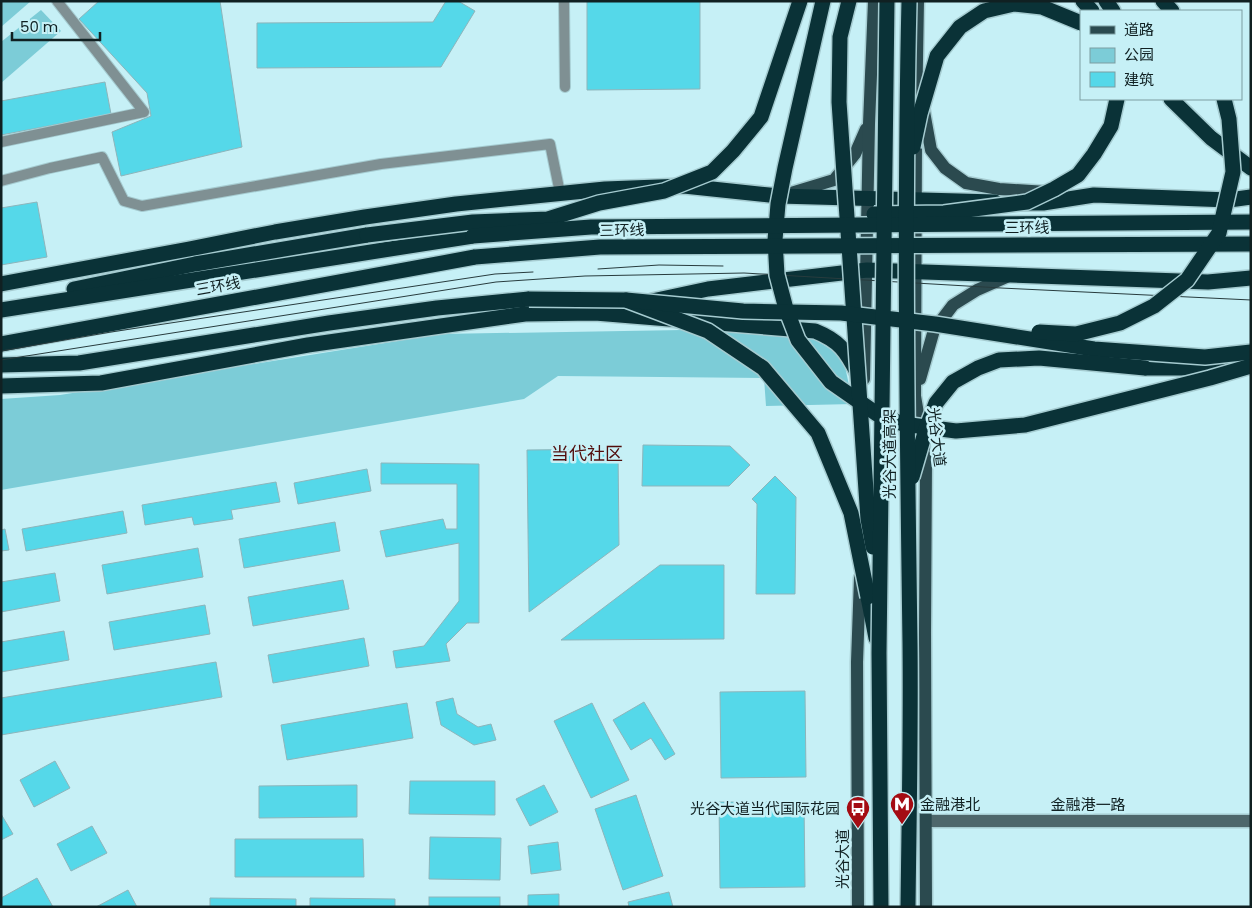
<svg xmlns="http://www.w3.org/2000/svg" width="1252" height="908" font-family="Poppins,'Noto Sans SC',sans-serif">
<style>
.green{fill:#7cccd7}
.building{fill:#55d8e9;stroke:#8db5bb}
.lines{fill:none;stroke-linecap:round;stroke-linejoin:round}
.street-casing{stroke:#a5cbd0;stroke-width:12}
.secondary-casing{stroke:#a5cbd0;stroke-width:15}
.primary-casing{stroke:#a5cbd0;stroke-width:15}
.highway-casing{stroke:#a5cbd0;stroke-width:18}
.street{stroke:#7f9093;stroke-width:10}
.secondary{stroke:#4e676b;stroke-width:12}
.primary{stroke:#2b4a4f;stroke-width:12}
.highway{stroke:#0a3237;stroke-width:15}
.tram{stroke:#283c3e;stroke-width:1}
.highway-bridge-casing{stroke:#a5cbd0;stroke-width:18;stroke-linecap:butt}
.highway-bridge{stroke:#0a3237;stroke-width:15}
.labels{text-anchor:middle;dominant-baseline:central;stroke-width:5;stroke-linejoin:round;paint-order:stroke}
.street-label{font-size:15px;fill:#102022;stroke:#c6f0f6}
.poi-label{font-size:15px;fill:#102022;stroke:#c6f0f6;text-anchor:start}
.quarter-label{font-size:18px;fill:#510c0b;stroke:#c6f0f6}
</style>
<rect width="100%" height="100%" fill="#c6f0f6"/>
<g class="green">
<path d="M1,1H31L1,27Z"/>
<path d="M41,10L61,31L1,83V42Z"/>
<path d="M682,330L811,337L843,357L853,404L766,406L764,378L558,376L524,399L1,490V399L60,395L441,334Z"/>
</g>
<g class="building">
<path d="M99,1H220L242,147L121,176L112,132L151,116L147,93L79,19Z"/>
<path d="M446,1H458L475,11L441,67L257,68V23L433,22Z"/>
<path d="M587,1H700V89L587,90Z"/>
<path d="M105,82L111,114L1,135V101Z"/>
<path d="M37,202L47,257L1,265V208Z"/>
<path d="M643,445L730,446L750,465L729,486H642Z"/>
<path d="M618,449L619,545L529,612L527,450Z"/>
<path d="M381,463L479,464V623H467L446,644L450,661L396,668L393,651L424,646L459,601V543L386,557L380,531L443,519L446,529H457V484H381Z"/>
<path d="M367,469L371,491L298,504L294,483Z"/>
<path d="M775,476L796,497L795,594H756L757,504L752,499Z"/>
<path d="M276,482L280,502L231,510L233,519L194,525L192,517L145,525L142,505Z"/>
<path d="M123,511L127,533L26,551L22,529Z"/>
<path d="M335,522L340,551L244,568L239,539Z"/>
<path d="M5,529L9,550L1,551V530Z"/>
<path d="M198,548L203,577L107,594L102,565Z"/>
<path d="M660,565H724V639L561,640Z"/>
<path d="M55,573L60,601L1,612V582Z"/>
<path d="M343,580L349,609L253,626L248,597Z"/>
<path d="M205,605L210,634L114,650L109,622Z"/>
<path d="M64,631L69,660L1,672V642Z"/>
<path d="M364,638L369,666L273,683L268,655Z"/>
<path d="M216,662L222,697L1,735V698Z"/>
<path d="M805,691L806,777L721,778L720,692Z"/>
<path d="M453,698L457,714L478,727L491,724L496,740L474,745L441,725L436,702Z"/>
<path d="M644,702L675,754L665,760L651,738L631,750L613,720Z"/>
<path d="M407,703L413,738L287,760L281,725Z"/>
<path d="M592,703L629,780L591,798L554,721Z"/>
<path d="M55,761L70,788L34,807L20,780Z"/>
<path d="M410,781H495V815L409,814Z"/>
<path d="M357,785V817L259,818V786Z"/>
<path d="M544,785L558,812L530,826L516,799Z"/>
<path d="M636,795L663,876L623,890L595,809Z"/>
<path d="M719,802H804L805,887L720,888Z"/>
<path d="M1,814L13,834L1,840Z"/>
<path d="M92,826L107,853L71,871L57,844Z"/>
<path d="M430,837L501,838L500,880L429,879Z"/>
<path d="M235,839H363L364,877H235Z"/>
<path d="M558,842L561,870L531,874L528,846Z"/>
<path d="M37,878L53,907H1V898Z"/>
<path d="M128,890L137,907H96Z"/>
<path d="M669,892L673,907H629L628,902Z"/>
<path d="M559,894V907H528V895Z"/>
<rect x="429" y="897" width="71" height="10"/>
<path d="M210,898L296,899V907H210Z"/>
<path d="M310,898L395,899V907H310Z"/>
</g>
<g class="lines">
<g class="street-casing">
<g id="street">
<path d="M564,1L565,87"/>
<path d="M1,142L144,112L57,1"/>
<path d="M1,181L50,168L102,157L124,201L142,206L381,164L550,144L560,193"/>
</g>
</g>
<g class="secondary-casing">
<path id="secondary" d="M926,821H1251"/>
</g>
<g class="primary-casing">
<g id="primary">
<path d="M923,106L931,150L945,168L966,183L999,189L1047,192"/>
<path d="M916,118L918,1"/>
<path d="M916,138L915,396L926,460L925,633L926,907"/>
<path d="M791,193L834,180L855,154L866,129"/>
<path d="M864,379L869,124L874,1"/>
<path d="M920,379L934,330L953,305L977,290L1011,275"/>
<path d="M858,907L857,662L860,578"/>
</g>
</g>
<g class="highway-casing">
<g id="highway">
<path d="M1083,1L1092,11"/>
<path d="M1106,1L1113,11"/>
<path d="M1163,1L1172,11"/>
<path d="M1171,99L1211,138L1251,168"/>
<path d="M1021,203H1043L1094,195L1229,200L1251,197"/>
<path d="M1,284L189,249L275,232L365,217L456,204L605,189L684,186L779,196L995,202"/>
<path d="M74,289L195,264L367,235"/>
<path d="M652,301L708,289L867,270L1208,282L1251,278"/>
<path d="M1,310L473,236"/>
<path d="M1,344L475,257"/>
<path d="M1,365L79,363L329,323L437,308L529,299"/>
<path d="M1145,368H1208L1248,362"/>
<path d="M1,386L101,383L308,345L525,314L595,313L815,331C840,341 846,351 858,374"/>
<path d="M868,597L876,638"/>
</g>
</g>
<use href="#street" class="street"/>
<use href="#secondary" class="secondary"/>
<use href="#primary" class="primary"/>
<use href="#highway" class="highway"/>
<g class="tram">
<path d="M598,269L659,265L723,266"/>
<path d="M1,351L111,332L495,274L533,272"/>
<path d="M1,360L496,282L585,276L744,273L1001,288L1251,300"/>
</g>
<g class="highway-bridge-casing">
<g id="highway-bridge">
<path d="M823,1L785,168L778,204L775,240L777,275L786,309L798,340L831,382L877,414L903,424L956,431L1025,425L1210,378L1251,366"/>
<path d="M849,1L840,37L839,102L868,519L873,547"/>
<path d="M913,147L920,114L937,56L960,27L984,11L1014,4L1042,7L1081,23"/>
<path d="M874,214L944,213L1027,202L1054,189L1078,175L1094,154L1111,126L1117,99"/>
<path d="M367,235L473,222L548,219L599,203L664,191L712,172L733,151L761,117L800,1"/>
<path d="M473,236L591,227L1251,222"/>
<path d="M475,257L600,247L1251,244"/>
<path d="M529,299L626,300L708,331L763,368L818,433L851,513L868,597"/>
<path d="M626,300L743,311L841,313L935,324L1094,349L1205,357L1251,352"/>
<path d="M1039,332L1076,334L1120,323L1154,306L1187,280L1219,233L1233,172L1229,119L1224,99"/>
<path d="M912,477L926,429L936,403L953,382L978,368L999,360L1039,358L1145,368"/>
<path d="M881,907L879,653L887,1"/>
<path d="M908,907C909,819 911,731 910,643C907,429 904,215 909,1"/>
</g>
</g>
<use href="#highway-bridge" class="highway-bridge"/>
</g>
<defs>
<g id="metro-pin" transform="scale(1.25)"><path d="M0 17L-7.5 6A9.5 9.5 0 1 1 7.5 6Z" fill="#a40c13" stroke="#c6f0f6"/><path d="M-5.5 5V-5H-3L0 0L3-5H5.5V5H3V-.5L0 4L-3-.5V5Z" fill="#fff"/></g>
<g id="bus-pin" transform="scale(1.25)"><path d="M0 17L-7.5 6A9.5 9.5 0 1 1 7.5 6Z" fill="#a40c13" stroke="#c6f0f6"/><path d="M-5-6H5V4H4V6H2V4H-2V6H-4V4H-5ZM-3.5-4V0h7V-4ZM-3.5 1.2v1.5H-2V1.2ZM2 1.2v1.5H3.5V1.2Z" fill="#fff"/></g>
</defs>
<g fill-rule="evenodd">
<use href="#metro-pin" x="902" y="804"/>
<use href="#bus-pin" x="858" y="808"/>
</g>
<g class="labels">
<g class="street-label">
<text x="1027" y="227">三环线</text>
<text transform="translate(622 230) rotate(-1)">三环线</text>
<text transform="translate(218 286) rotate(-10)">三环线</text>
<text transform="translate(937 437) rotate(83)">光谷大道</text>
<text transform="translate(889 454) rotate(-90)">光谷大道高架</text>
<text x="1088" y="804">金融港一路</text>
<text transform="translate(842 859) rotate(-90)">光谷大道</text>
</g>
<g class="poi-label">
<text x="920" y="804">金融港北</text>
<text x="840" y="808" text-anchor="end">光谷大道当代国际花园</text>
</g>
<g class="quarter-label">
<text x="587" y="453">当代社区</text>
</g>
</g>
<rect width="1252" height="908" fill="none" stroke="#102022" stroke-width="5"/>
<rect x="1080" y="10" width="162" height="90" fill="#c6f0f6" stroke="#7d9da1"/>
<rect x="1090" y="26" width="25" height="8" fill="#2b4a4f" stroke="#7d9da1"/>
<text x="1124" y="35" font-size="15" fill="#102022">道路</text>
<rect x="1090" y="48" width="25" height="15" fill="#7cccd7" stroke="#7d9da1"/>
<text x="1124" y="60" font-size="15" fill="#102022">公园</text>
<rect x="1090" y="72" width="25" height="15" fill="#55d8e9" stroke="#7d9da1"/>
<text x="1124" y="85" font-size="15" fill="#102022">建筑</text>
<path d="M12 32v8h88v-8" fill="none" stroke="#102022" stroke-width="2.5"/>
<text x="20" y="32" font-size="15" fill="#102022" stroke="#c6f0f6" stroke-width="4" paint-order="stroke">50 m</text>
</svg>
